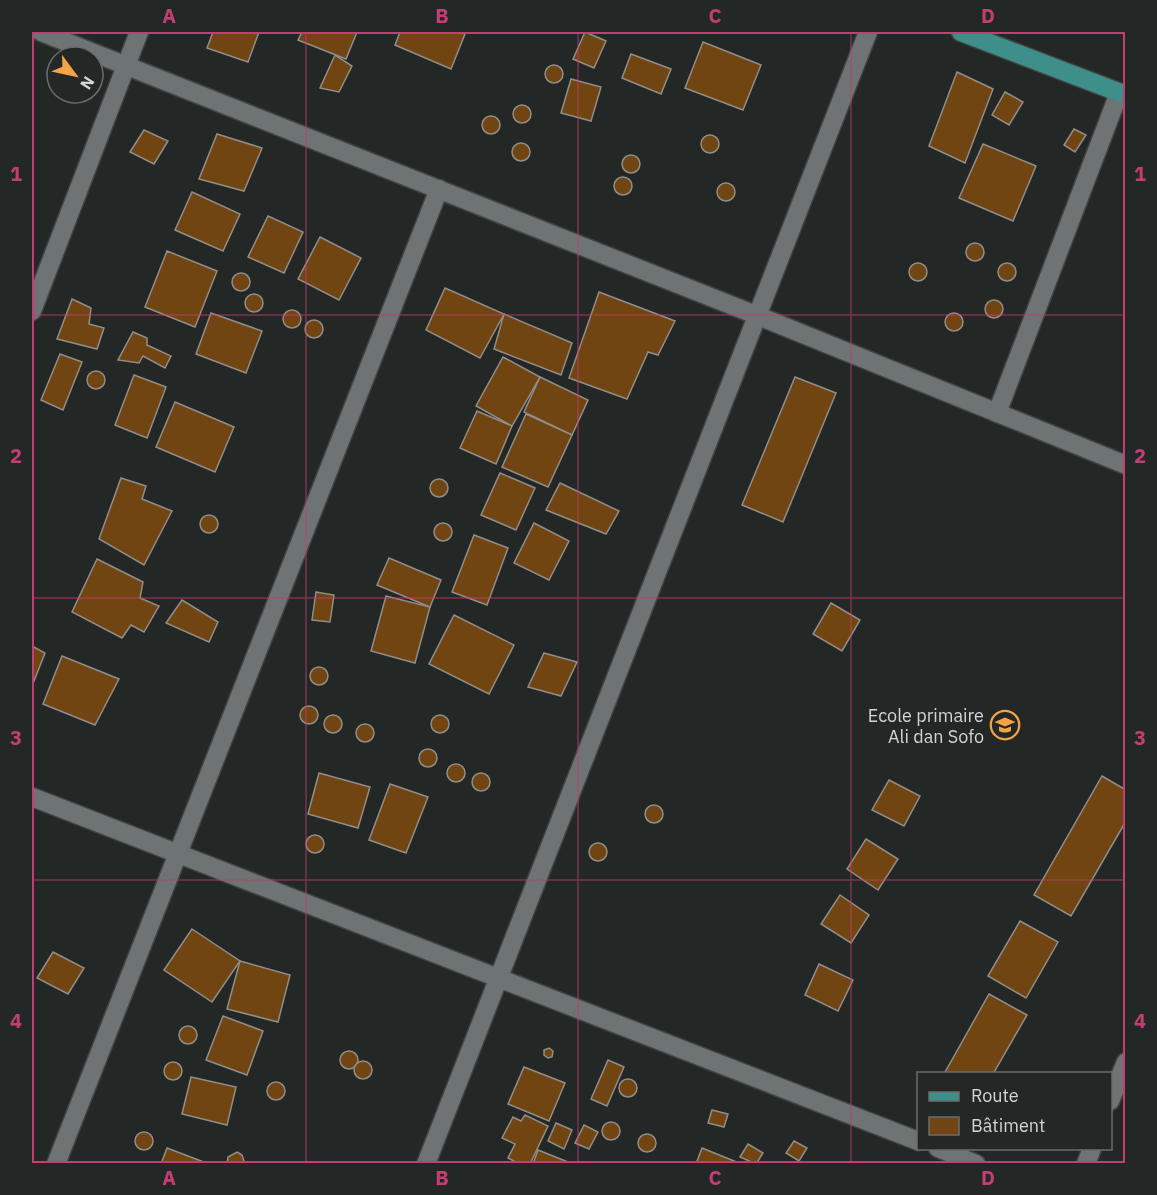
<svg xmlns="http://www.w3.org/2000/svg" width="1157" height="1195" font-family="'IBM Plex Sans',sans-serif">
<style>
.building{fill:#714512;stroke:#918d8a;stroke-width:1.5}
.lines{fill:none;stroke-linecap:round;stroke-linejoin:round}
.minor-casing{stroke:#3f4443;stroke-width:21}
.major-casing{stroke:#3f4443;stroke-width:21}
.minor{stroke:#6e7373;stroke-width:18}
.major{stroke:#3e8f89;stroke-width:18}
.grid{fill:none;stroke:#c53e73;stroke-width:1.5;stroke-opacity:0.55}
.labels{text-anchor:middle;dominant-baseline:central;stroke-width:5;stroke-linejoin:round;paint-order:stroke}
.poi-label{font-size:18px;fill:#d2d5d5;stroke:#232827;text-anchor:end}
.neatline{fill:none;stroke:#c53e73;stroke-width:2}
.grid-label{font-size:20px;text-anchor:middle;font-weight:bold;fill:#c53e73}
</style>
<rect width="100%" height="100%" fill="#232827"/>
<g class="building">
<path d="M213,32H259L248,62L207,48Z"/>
<path d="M302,32H357L346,59L298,40Z"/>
<path d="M400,32H459L465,34L451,69L395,45Z"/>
<path d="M585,32L606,41L594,68L573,59Z"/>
<path d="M703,42L761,65L743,110L685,88Z"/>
<path d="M631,54L671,69L661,94L622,78Z"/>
<path d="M335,55L352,66L339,92L320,88Z"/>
<circle cx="554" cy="74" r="9"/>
<path d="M957,72L993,89L965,163L929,146Z"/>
<path d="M571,79L601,87L591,121L561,113Z"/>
<path d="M1005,92L1023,102L1009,125L992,115Z"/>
<circle cx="522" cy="114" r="9"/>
<circle cx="491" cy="125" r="9"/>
<path d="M1074,129L1086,135L1075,152L1064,145Z"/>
<path d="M144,130L168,141L154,164L130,152Z"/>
<path d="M217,134L262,148L244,191L199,179Z"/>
<circle cx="710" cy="144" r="9"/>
<circle cx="521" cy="152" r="9"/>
<path d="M983,144L1036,166L1013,221L959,198Z"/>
<circle cx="631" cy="164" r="9"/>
<circle cx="623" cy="186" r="9"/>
<circle cx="726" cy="192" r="9"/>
<path d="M192,192L240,214L223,251L175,230Z"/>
<path d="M268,216L303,232L284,273L248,257Z"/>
<path d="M320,237L361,258L339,300L298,279Z"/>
<circle cx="975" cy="252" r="9"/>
<path d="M167,251L217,271L195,327L145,307Z"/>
<circle cx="918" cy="272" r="9"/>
<circle cx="1007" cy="272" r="9"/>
<circle cx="241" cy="282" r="9"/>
<path d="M445,288L504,314L480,358L426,330Z"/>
<path d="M599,292L675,321L658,355L648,352L627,399L569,378Z"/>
<circle cx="254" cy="303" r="9"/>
<path d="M72,299L91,308L89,324L104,328L97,349L57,339Z"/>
<circle cx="994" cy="309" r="9"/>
<circle cx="292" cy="319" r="9"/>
<circle cx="954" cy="322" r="9"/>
<path d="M211,313L262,331L246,373L196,354Z"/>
<path d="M504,314L572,343L561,375L494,349Z"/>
<circle cx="314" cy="329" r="9"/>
<path d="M133,332L147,338V345L171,356L165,368L143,356L139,363L118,360Z"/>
<path d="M60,354L82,362L63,410L41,400Z"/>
<path d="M503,357L540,377L512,426L476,406Z"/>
<circle cx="96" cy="380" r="9"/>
<path d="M134,375L166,387L147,438L115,425Z"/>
<path d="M540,377L588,400L572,435L524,412Z"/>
<path d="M795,377L836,393L783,522L742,505Z"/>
<path d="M175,402L234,427L215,472L156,447Z"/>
<path d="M477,411L512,426L496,464L460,448Z"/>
<path d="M526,414L572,435L548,487L502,467Z"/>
<path d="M500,473L535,488L516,530L481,515Z"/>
<path d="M121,478L146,486L142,499L172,511L144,565L99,539Z"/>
<circle cx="439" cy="488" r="9"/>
<path d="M560,483L619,511L606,534L546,510Z"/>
<circle cx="209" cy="524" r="9"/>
<circle cx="443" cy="532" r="9"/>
<path d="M534,523L569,541L549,580L514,563Z"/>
<path d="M474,535L508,548L487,605L452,592Z"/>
<path d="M389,558L441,580L430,607L377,585Z"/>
<path d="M97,559L143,582L140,598L159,606L144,632L131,625L122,638L72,612Z"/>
<path d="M316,592L334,595L330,622L312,620Z"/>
<path d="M386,596L430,607L415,663L371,651Z"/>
<path d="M182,600L218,622L209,642L166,623Z"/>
<path d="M831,603L860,620L842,651L813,634Z"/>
<path d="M454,615L514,645L489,694L429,664Z"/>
<path d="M32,646L45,653L32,686Z"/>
<path d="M544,653L577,662L561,696L528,687Z"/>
<path d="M62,656L119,679L95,725L43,704Z"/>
<circle cx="319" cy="676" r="9"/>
<circle cx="309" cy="715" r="9"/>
<circle cx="333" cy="724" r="9"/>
<circle cx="440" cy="724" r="9"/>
<circle cx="365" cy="733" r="9"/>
<circle cx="428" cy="758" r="9"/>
<circle cx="456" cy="773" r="9"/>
<circle cx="481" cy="782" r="9"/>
<path d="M319,773L370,787L358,828L308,814Z"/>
<path d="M1102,776L1126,790V821L1071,916L1034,895Z"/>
<path d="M889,780L920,796L904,826L872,810Z"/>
<path d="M390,784L428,797L406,853L369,840Z"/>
<circle cx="654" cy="814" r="9"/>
<circle cx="315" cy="844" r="9"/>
<path d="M866,839L898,859L878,890L847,869Z"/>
<circle cx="598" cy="852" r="9"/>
<path d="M840,895L869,915L851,943L821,924Z"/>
<path d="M1020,921L1058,942L1026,998L988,976Z"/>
<path d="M192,929L240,961L212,1002L164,970Z"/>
<path d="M53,952L84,968L68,994L37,978Z"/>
<path d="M240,961L290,975L278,1022L227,1009Z"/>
<path d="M819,964L853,980L838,1011L805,995Z"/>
<path d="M989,994L1027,1015L993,1074H944Z"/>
<path d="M223,1016L263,1031L247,1075L206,1060Z"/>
<circle cx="188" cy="1035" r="9"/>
<path d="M549,1048L553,1051L552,1057L548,1058L544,1055V1050Z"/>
<circle cx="349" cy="1060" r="9"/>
<path d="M608,1060L624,1067L607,1106L591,1099Z"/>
<circle cx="363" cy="1070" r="9"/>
<circle cx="173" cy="1071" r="9"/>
<path d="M524,1067L565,1083L549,1121L508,1104Z"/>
<path d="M191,1077L236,1087L227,1125L182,1114Z"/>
<circle cx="628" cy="1088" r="9"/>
<circle cx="276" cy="1091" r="9"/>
<path d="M712,1110L728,1114L724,1127L708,1123Z"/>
<path d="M525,1115L548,1126L530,1164H519L508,1158L515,1144L502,1138L513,1117L521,1121Z"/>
<circle cx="611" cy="1131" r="9"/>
<path d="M556,1123L572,1130L564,1149L548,1141Z"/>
<path d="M584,1125L598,1132L589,1149L575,1143Z"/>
<circle cx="144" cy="1141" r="9"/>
<circle cx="647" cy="1143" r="9"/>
<path d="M794,1141L807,1148L799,1161L786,1153Z"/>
<path d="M748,1144L763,1153L756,1164L740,1157Z"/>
<path d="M167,1148L209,1164H161Z"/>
<path d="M702,1148L739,1163L696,1164Z"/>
<path d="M538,1150L573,1164H533Z"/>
<path d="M237,1152L242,1155L245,1164H227L228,1157Z"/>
</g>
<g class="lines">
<g class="minor-casing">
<g id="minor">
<path d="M41,32L756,315L1126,465"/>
<path d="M32,311L139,32"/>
<path d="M997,413L1119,93"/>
<path d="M32,797L918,1141"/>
<path d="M1110,1101L1126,1062"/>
<path d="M938,1148L976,1164"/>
<path d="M56,1164L439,189"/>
<path d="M426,1164L868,32"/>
<path d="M1086,1164L1092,1148"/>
</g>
</g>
<g class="major-casing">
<path id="major" d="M961,32L1126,95"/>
</g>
<use href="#minor" class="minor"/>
<use href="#major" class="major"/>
</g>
<path class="grid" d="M306,32V1164M578,32V1164M851,32V1164M32,315H1126M32,598H1126M32,880H1126"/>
<defs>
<g id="school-ring" transform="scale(1.5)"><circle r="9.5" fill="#232827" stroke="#f6a247" stroke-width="1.5"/><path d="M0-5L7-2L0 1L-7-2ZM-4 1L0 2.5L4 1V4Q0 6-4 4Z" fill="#f6a247"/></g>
</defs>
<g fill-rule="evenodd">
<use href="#school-ring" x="1005" y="725"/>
</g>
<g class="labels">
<g class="poi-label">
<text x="984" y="715">Ecole primaire<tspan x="984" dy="21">Ali dan Sofo</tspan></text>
</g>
</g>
<rect width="1157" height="1195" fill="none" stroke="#232827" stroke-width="66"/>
<rect x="917" y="1072" width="195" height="78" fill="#232827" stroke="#696d6d" stroke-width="1.5"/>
<rect x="929" y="1092" width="30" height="9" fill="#3e8f89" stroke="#696d6d" stroke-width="1.5"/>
<text x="971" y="1102" font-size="18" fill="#d2d5d5">Route</text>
<rect x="929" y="1117" width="30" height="18" fill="#714512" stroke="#696d6d" stroke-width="1.5"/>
<text x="971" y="1132" font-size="18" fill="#d2d5d5">Bâtiment</text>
<g transform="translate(75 75) rotate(123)"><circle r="28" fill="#232827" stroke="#696d6d" stroke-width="1.5"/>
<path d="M0-4.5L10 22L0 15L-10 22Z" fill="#f6a247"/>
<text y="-9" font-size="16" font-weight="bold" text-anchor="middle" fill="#d2d5d5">N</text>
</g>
<rect x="33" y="33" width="1091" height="1129" class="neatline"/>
<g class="grid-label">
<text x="169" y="23">A</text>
<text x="442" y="23">B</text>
<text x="715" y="23">C</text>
<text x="988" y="23">D</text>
<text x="16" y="181">1</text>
<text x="1140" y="181">1</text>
<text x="16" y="463">2</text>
<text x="1140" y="463">2</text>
<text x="16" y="745">3</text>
<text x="1140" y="745">3</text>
<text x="16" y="1028">4</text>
<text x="1140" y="1028">4</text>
<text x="169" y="1185">A</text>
<text x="442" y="1185">B</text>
<text x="715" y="1185">C</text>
<text x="988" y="1185">D</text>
</g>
</svg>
